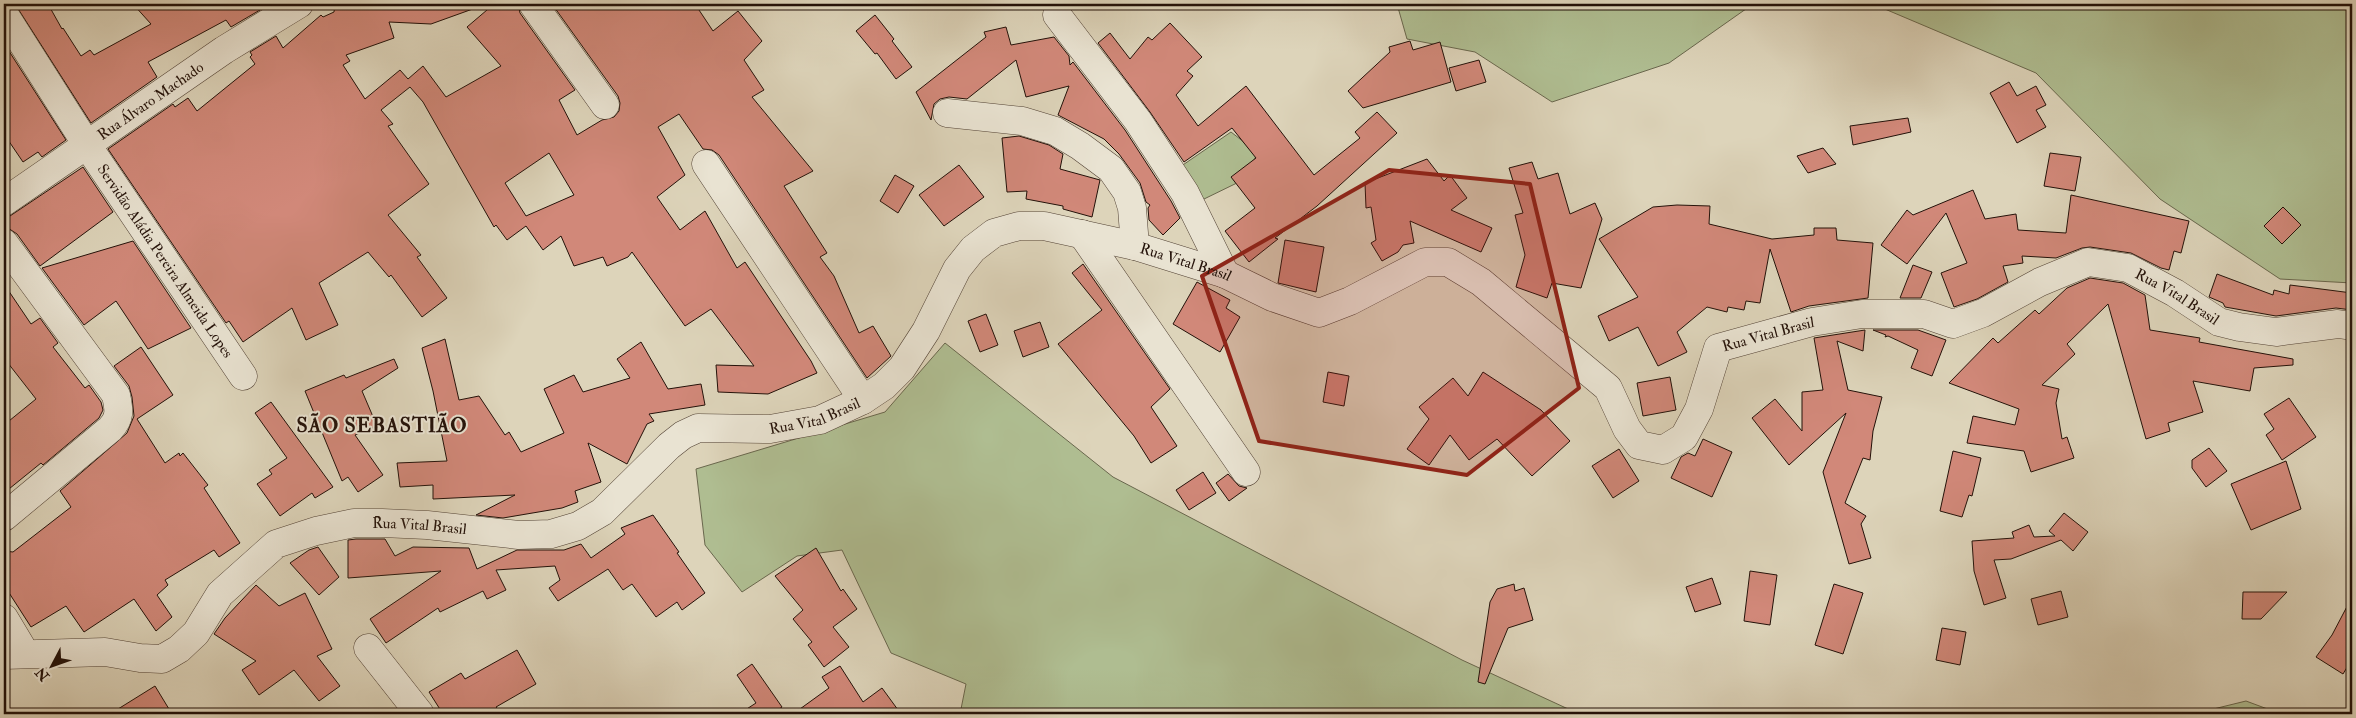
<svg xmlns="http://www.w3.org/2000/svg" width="2356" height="718" font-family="'IM FELL Double Pica',serif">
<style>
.green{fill:#afbd91;stroke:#69674d}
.building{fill:#d18879;stroke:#231109;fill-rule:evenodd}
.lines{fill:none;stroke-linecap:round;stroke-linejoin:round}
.minor-casing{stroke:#524235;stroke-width:29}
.minor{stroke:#e9e3d2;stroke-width:28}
.marked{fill:#8f2418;fill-opacity:0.2;stroke:#8f2418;stroke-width:4;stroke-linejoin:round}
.labels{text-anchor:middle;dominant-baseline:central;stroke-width:4;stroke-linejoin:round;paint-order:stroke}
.street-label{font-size:15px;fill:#231109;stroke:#e9e3d2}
.district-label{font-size:20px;font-weight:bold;letter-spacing:1px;fill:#231109;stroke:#e9e3d2}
</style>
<rect width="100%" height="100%" fill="#ddd4ba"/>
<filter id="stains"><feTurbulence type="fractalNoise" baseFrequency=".004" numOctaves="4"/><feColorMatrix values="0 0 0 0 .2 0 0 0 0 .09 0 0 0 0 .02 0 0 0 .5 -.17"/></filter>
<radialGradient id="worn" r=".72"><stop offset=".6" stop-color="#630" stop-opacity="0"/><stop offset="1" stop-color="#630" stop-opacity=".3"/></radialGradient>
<g class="green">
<path d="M1397,4H1753L1669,63L1552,102L1475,52L1407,39Z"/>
<path d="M1873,4H2352V283L2280,279L2160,199L2036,73Z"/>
<path d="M1231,132L1258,153L1241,181L1202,200L1177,169Z"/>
<path d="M945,343L1113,477L1462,660L1579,714H960L966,684L891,653L842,550L797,556L742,592L705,545L696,469L885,412Z"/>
<path d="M2246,701L2281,714H2193Z"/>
</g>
<g class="building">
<path d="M15,4H48L62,29L63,28L81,56L90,50L94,55L151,24L133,4H257L260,10L231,27L226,20L148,62L157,77L91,123Z"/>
<path d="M335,4H481V6L431,24L389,22L394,38L346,55L350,61L343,65L365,99L400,70L408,79L423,66L446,97L501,66L467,27L494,4H518L520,13L575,90L559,100L577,135L602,120L614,117L619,111L620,103L618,96L552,4H695L713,31L738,11L762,41L744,60L764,90L752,97L813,171L784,186L827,253L820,257L834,276L859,333L873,326L891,356L867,378L719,155L712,150L703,149L679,114L658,127L685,175L657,197L680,230L705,211L737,268L745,262L811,361L817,373L768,394L718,392L716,365L754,366L711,309L685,326L632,252L628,257L607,266L603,257L574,266L561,236L543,250L526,226L507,240L496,225L494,227L423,102L410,87L381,110L393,124L388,126L429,184L388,215L421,255L417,257L447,298L422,317L391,275L389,277L368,252L319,283L338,325L306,340L292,308L243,342L229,321L226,323L108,149L173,104L175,107L188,98L197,111L255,64L250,57L252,55L250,52L276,36L283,48L321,15L323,17L334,12ZM549,153L574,195L526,216L505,183Z"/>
<path d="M875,15L894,39L892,41L912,67L896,79L877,53L875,54L856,31Z"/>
<path d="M1170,23L1202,57L1187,71L1193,76L1176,95L1198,126L1246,86L1314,175L1360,138L1355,132L1377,112L1397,133L1317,206L1275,238L1278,239L1249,262L1225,231L1255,208L1231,177L1256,158L1232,128L1184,162L1150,112L1098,43L1110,33L1130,59L1148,37L1152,40Z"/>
<path d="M1006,27L1011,45L1054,37L1069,56L1070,65L1073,62L1125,130L1171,201L1180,218L1163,235L1149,220L1148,208L1150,205L1146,202L1140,183L1119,154L1104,139L1058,115L1069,86L1026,97L1016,60L967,99L949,97L940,99L934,104L931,120L916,92L986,37L984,32Z"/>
<path d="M1410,41L1413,50L1440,42L1451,82L1363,108L1348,91L1390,52L1389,47Z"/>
<path d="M7,48L66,140L42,157L38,152L23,162L4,134V50Z"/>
<path d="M1479,60L1486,82L1456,91L1449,68Z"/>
<path d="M2009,82L2017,96L2036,86L2046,105L2036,110L2046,127L2017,143L1990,93Z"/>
<path d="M1908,118L1911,132L1853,145L1850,126Z"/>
<path d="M1019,136L1049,145L1063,154L1060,169L1100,180L1092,217L1063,209V206L1026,199L1027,191L1007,192L1002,138Z"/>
<path d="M1823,148L1836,164L1808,173L1797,156Z"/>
<path d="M2050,153L2081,157L2075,191L2044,186Z"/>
<path d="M1427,159L1444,181L1450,175L1467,198L1451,210L1492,228L1481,252L1410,221L1414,243L1403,245L1398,252L1382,261L1371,243L1376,240L1371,207L1366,208L1365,183Z"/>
<path d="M1532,162L1538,179L1558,173L1570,214L1595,203L1602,219L1581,288L1552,283L1547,298L1516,287L1525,255L1515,215L1523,213L1509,168Z"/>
<path d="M959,165L984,197L944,226L919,195Z"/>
<path d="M83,167L113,212L40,266L17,234L8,228L4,220Z"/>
<path d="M895,175L914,186L898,213L880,201Z"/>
<path d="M1973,190L1985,219L2016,214L2018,230L2066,233L2071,195L2189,221L2181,253L2174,251L2169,270L2161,268L2131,253L2090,247L2082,248L2056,258L2022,256L2023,263L2003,266L2008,282L1977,299L1954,307L1941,273L1967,263L1946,213L1907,264L1881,245L1907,210L1913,215Z"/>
<path d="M1677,205L1710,206L1709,224L1772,239L1814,235V228H1836L1837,240L1873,243L1868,298L1809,306L1791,312L1770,249L1760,303L1746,301L1744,310L1728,307L1727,312L1707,307L1677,332L1687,352L1658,366L1638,327L1609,341L1598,316L1638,297L1599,239L1653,207Z"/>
<path d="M2283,207L2301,225L2282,244L2264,226Z"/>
<path d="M1285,240L1324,247L1316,292L1278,283Z"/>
<path d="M133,241L191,328L148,349L116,301L84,325L42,268Z"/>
<path d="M1083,264L1170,389L1151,407L1177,446L1151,463L1134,436L1058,344L1102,310L1072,273Z"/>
<path d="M1913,265L1932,272L1921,298H1900Z"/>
<path d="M2217,274L2273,295L2274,290L2289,294L2290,285L2352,293V310L2336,308L2276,316L2225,307L2223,303L2209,297Z"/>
<path d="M2090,278L2123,283L2145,295L2150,330L2200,338L2199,342L2293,359V365L2254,368L2250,391L2193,381L2203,412L2168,423L2170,431L2146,439L2108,304L2067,344L2075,354L2042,385L2059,389L2056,403L2062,439L2067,437L2074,458L2031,472L2024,451L1967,443L1973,416L2015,425L2019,409L1949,383L1993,338L1998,343L2035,310L2039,314L2067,288Z"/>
<path d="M1197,282L1230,300L1226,308L1240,317L1220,352L1173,324Z"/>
<path d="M4,284L31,324L40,318L58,343L53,347L85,388L89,385L101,402L103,410L99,418L43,465L41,463L4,493V425L36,399L4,358Z"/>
<path d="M986,314L998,345L980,352L968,321Z"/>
<path d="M1040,322L1049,347L1023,357L1014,331Z"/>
<path d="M1865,330L1863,351L1837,341L1848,390L1882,397L1873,431L1870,460L1863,458L1845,503L1866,516L1861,524L1871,558L1849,564L1823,472L1846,413L1789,465L1752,418L1775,399L1802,431V392L1823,390L1814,338Z"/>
<path d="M1873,330H1918L1946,340L1932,376L1911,368L1918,350L1888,336L1885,337L1886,335Z"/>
<path d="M445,339L459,400L479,396L505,435L509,432L521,452L564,433L544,389L574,375L583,392L630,378L617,359L641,342L668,389L701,384L705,405L649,414L654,421L647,424L627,464L588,443L601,482L575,491L578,502L562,508L503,518L476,515L515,495L433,499V485L400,487L397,463L447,461L433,391L422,348Z"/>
<path d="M141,347L173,395L137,419L165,463L179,453L180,456L183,453L208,485L204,488L240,543L219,557L214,550L165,580L168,585L157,595L172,617L156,631L134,599L84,632L66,606L31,627L4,585V551L13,552L71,507L60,491L127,433L134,416L132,397L129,386L114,366Z"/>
<path d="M394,359L398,368L362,391L377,426L355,435L383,475L358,492L348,477L342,481L305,391L344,375L346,378Z"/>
<path d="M1328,372L1349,376L1344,406L1323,402Z"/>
<path d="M1483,372L1541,410L1570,441L1532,476L1497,439L1469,460L1450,435L1429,465L1407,449L1429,419L1419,407L1453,378L1468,396Z"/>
<path d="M1670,377L1676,410L1643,416L1637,383Z"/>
<path d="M2289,398L2316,437L2282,460L2266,435L2274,429L2264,414Z"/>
<path d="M271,402L333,487L315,498L312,493L280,516L257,484L272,474L269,470L287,458L255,413Z"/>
<path d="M1703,439L1732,452L1712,497L1671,478L1681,457L1688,453L1695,456Z"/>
<path d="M2209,448L2227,471L2206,487L2192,468V460Z"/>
<path d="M1619,449L1639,481L1613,498L1592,466Z"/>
<path d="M1953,451L1981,458L1972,496L1969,495L1962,517L1940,511Z"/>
<path d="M2286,461L2301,509L2251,530L2231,484Z"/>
<path d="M1203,472L1216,493L1189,510L1176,490Z"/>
<path d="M1228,474L1239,486L1247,488L1229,501L1216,483Z"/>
<path d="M2064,513L2088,532L2073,551L2061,540L2011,559L1994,560L2006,598L1984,605L1974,571L1972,541L2014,538L2012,532L2029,525L2034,537L2055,536L2049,531Z"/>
<path d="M653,515L679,552L677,553L705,593L682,610L677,602L656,617L632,584L623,590L608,569L558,601L549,588L560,580L555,566L496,570L506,590L487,599L483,591L440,612L438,608L386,643L370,619L441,571L348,578V540L356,539H385L395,556L413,547L469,548L477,569L517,550H564L581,544L591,558L625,534L621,528Z"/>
<path d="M318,547L339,577L319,595L290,563L309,550Z"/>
<path d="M816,548L841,591L843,589L857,609L833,627L849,647L824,667L808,645L812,642L793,619L803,610L775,576Z"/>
<path d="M1750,571L1777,575L1770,625L1744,621Z"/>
<path d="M1712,578L1721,604L1695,612L1686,587Z"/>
<path d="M1514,584L1515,591L1524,588L1533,620L1508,628L1485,684L1478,682L1490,602L1497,589Z"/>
<path d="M1834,584L1863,593L1843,654L1815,645Z"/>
<path d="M256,585L279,606L305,593L332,649L317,656L340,686L319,701L294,670L259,695L242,670L256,661L214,634L225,618Z"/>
<path d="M2061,591L2068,617L2038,625L2031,599Z"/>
<path d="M2243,592H2287L2261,619H2242Z"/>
<path d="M2352,597V659L2343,674L2316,657L2332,635Z"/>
<path d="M1942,628L1966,632L1960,665L1936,660Z"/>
<path d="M517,650L536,684L496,707L502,714H443L429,692L461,673L465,679Z"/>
<path d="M752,664L782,707L772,714H739L756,703L737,675Z"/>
<path d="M840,666L863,702L882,688L901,714H793L829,688L822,677Z"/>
<path d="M155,686L172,714H110Z"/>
</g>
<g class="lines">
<g class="minor-casing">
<g id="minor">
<path d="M533,4L605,105"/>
<path id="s1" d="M4,14L87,145L243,376"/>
<path d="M1057,15L1138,121L1185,193L1225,274"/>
<path d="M947,113L1022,121L1055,131L1080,146L1111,169L1127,192L1132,208L1135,246"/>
<path d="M706,164L863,400"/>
<path id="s2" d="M4,202L224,50L299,4"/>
<path d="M1082,234L1246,472"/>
<path d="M4,243L116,395C119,409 121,418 110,429L4,517"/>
<path d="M4,618L25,653"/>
<path d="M368,648L420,714"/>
<path id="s3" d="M4,655L105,652L140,658L162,659L179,649L196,633L220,594L276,544L316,531L354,523H382L427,525L519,535L551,534L578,526L602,512L669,446L683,435L698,428L770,429L820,420L863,400L884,386L902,368L926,331L957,269L973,249L994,233L1019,226H1044L1135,246L1225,274L1272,297L1319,313L1350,301L1425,262H1448L1481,282L1608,388L1627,429L1639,445L1663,450L1684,437L1699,409L1718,348L1812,322L1862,314H1924L1953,324L1983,313L2040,282L2088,262L2128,268L2175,293L2219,322L2239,327L2276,332L2338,324L2352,326"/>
</g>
</g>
<use href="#minor" class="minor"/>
</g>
<path class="marked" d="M1389,170L1530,184L1579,388L1467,475L1259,441L1202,276Z"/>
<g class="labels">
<g class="street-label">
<text stroke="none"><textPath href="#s2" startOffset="178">Rua Álvaro Machado</textPath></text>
<text stroke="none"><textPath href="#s1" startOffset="295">Servidão Aládia Pereira Almeida Lopes</textPath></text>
<text stroke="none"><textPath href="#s3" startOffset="1369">Rua Vital Brasil</textPath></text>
<text stroke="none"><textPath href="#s3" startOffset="2554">Rua Vital Brasil</textPath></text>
<text stroke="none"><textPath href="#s3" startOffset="2119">Rua Vital Brasil</textPath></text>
<text stroke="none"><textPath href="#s3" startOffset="904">Rua Vital Brasil</textPath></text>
<text stroke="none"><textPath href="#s3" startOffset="469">Rua Vital Brasil</textPath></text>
</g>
<g class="district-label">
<text x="382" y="425">SÃO SEBASTIÃO</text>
</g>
</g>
<rect width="2356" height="718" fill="none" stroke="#ddd4ba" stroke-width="20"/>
<rect x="5" y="5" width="2346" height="708" fill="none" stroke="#231109" stroke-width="2.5"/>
<rect x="10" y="10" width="2336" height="698" fill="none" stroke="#231109"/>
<g transform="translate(52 666) rotate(229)" stroke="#e9e3d2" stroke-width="4" paint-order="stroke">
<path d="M0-4L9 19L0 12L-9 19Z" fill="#231109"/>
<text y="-8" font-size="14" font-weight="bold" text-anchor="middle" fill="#231109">N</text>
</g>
<rect width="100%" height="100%" filter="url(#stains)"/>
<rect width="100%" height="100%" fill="url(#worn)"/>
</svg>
